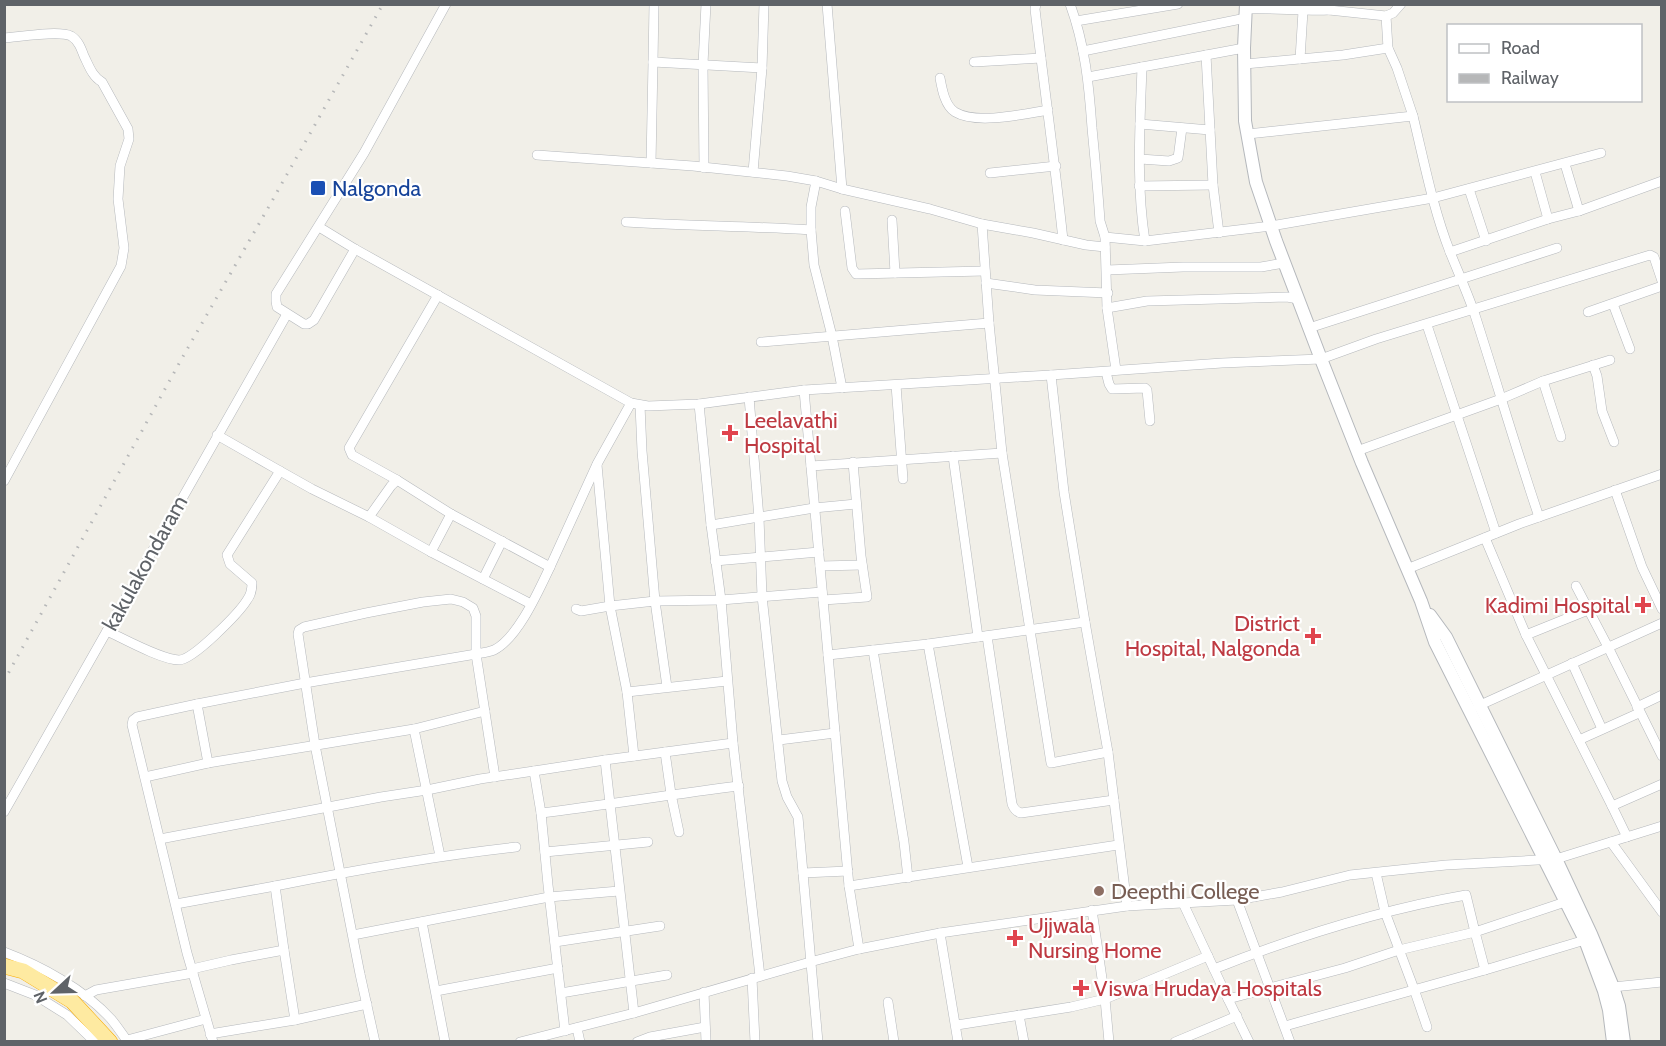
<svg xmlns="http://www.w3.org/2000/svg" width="1666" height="1046" font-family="Cabin,sans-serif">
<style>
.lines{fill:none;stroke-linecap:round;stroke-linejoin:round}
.minor-casing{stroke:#b5b8bc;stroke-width:10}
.tertiary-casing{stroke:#b5b8bc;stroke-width:14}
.trunk-casing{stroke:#f9ab00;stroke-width:16}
.minor{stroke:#fff;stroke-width:9}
.tertiary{stroke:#fff;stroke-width:12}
.trunk{stroke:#feeaa1;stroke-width:15}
.rail{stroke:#b6b7b8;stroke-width:3;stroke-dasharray:1.5 8;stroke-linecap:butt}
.transit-dot{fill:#1a4fb4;stroke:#fff;stroke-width:2}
.health-dot{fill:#e0444e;stroke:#fff;stroke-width:2}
.education-dot{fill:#8d6e63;stroke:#fff;stroke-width:2}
.labels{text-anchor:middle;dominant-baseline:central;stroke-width:4.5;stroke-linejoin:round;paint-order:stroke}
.transit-label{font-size:22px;fill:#164399;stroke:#fff;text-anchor:start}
.health-label{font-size:22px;fill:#be3a42;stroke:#fff;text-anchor:start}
.street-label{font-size:22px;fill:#5f6368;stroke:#fff}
.education-label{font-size:22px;fill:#785e54;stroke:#fff;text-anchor:start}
</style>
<rect width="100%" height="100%" fill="#f1efe8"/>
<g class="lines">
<g class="minor-casing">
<g id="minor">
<path d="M654,4L653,62L762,68"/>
<path d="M827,4L842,189"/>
<path d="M1036,4L1035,9C1044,86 1055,163 1063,240"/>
<path d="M1070,4C1085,45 1089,85 1092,128C1095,159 1098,190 1100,221L1105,237L1107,308L1116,370"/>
<path d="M1246,9C1274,8 1301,11 1329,10L1330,4"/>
<path d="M1329,10L1386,16L1393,13L1401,4"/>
<path d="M1386,16L1388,48L1397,68L1413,116"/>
<path d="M1076,21L1178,4"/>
<path d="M4,38C19,37 59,30 71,36C78,40 81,48 84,56C89,66 92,76 102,82L128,129L129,139L120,166L118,199L124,248L121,266L4,481"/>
<path d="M1083,51L1246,18"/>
<path d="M1206,55L1213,185L1219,233"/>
<path d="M1300,59L1303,11"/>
<path d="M974,62L1041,58"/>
<path d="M1245,64L1343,55L1388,48"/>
<path d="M1088,77L1142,67"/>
<path d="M940,78C942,89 945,106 955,112C976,125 1024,114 1048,110"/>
<path d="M1140,124L1210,130"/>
<path d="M1248,134L1413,116C1424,161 1433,209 1450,252C1458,272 1467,292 1474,312C1496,380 1516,449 1539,517"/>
<path d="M537,155L693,166L787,176L816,181L842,189L930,209L982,224L1033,233L1086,245L1105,247"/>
<path d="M1140,159L1169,161L1178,158L1182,128"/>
<path d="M651,163L653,62"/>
<path d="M1565,164L1579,211"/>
<path d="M704,168L703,64L706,4"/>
<path d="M753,172L762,68L764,4"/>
<path d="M1535,172L1548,219"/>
<path d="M990,173L1056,166"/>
<path d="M816,181L811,207V230L814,265L832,336L842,388"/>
<path d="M1139,186L1213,185"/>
<path d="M1469,189L1486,241"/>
<path d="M845,211L852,268L856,274L985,271"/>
<path d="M892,220L895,273"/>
<path d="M626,222C687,226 749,226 811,230"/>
<path d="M982,224L989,323L1002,453L1051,763L1108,752"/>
<path d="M319,227L355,249L631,403L648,406L699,404L804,390L1051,375L1222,363L1321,359L1376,339L1650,255L1654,257L1662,281"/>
<path d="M1105,237L1145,241L1271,226L1433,198L1601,153"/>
<path d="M1145,241C1136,184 1140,125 1142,67L1244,48"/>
<path d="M355,249L314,320L308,324H304L277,307L276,301V294L364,153L446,4"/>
<path d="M1450,252L1548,219L1579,211L1662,181"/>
<path d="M1107,270L1183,267H1261L1284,263"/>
<path d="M986,283L1035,290L1108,293"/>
<path d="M1613,304L1630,349"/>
<path d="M1107,308L1147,301L1287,297L1298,299"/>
<path d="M1588,312L1662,286"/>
<path d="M1427,325L1496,533"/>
<path d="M1309,328L1557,248"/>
<path d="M761,342L989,323"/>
<path d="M1593,365L1597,376L1602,411L1614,442"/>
<path d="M1106,372L1109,384L1112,389L1145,388L1147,390L1150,421"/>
<path d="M1051,375L1064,492L1085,622L1108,752L1127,906"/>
<path d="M1543,381L1561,437"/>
<path d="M896,385L903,479"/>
<path d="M804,390L849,886L859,949"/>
<path d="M749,397L759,518L762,596L782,781L787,797L798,817L818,1042"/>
<path d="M699,404L711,525L721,600L733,743L760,976"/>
<path d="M640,405L642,451L655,601L721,600L822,592"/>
<path d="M217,435L280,471"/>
<path d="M1357,451L1501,399L1543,381L1610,360"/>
<path d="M953,456L978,637"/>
<path d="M597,465L610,606L655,601L667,687"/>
<path d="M811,466L1002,453"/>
<path d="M397,480L352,455L349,448L438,295"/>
<path d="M1615,490L1642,567L1662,609"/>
<path d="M369,517L431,552L531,604"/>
<path d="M711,525L814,508L856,504"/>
<path d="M1485,538L1526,635L1612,806L1627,837"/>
<path d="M431,552L451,514"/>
<path d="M715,561L819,552"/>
<path d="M820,566L862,565"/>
<path d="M1407,569L1519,524L1662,474"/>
<path d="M483,579L502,541"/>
<path d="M1576,586L1608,647L1662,756"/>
<path d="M823,600L867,597L861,556L853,462"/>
<path d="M576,609L581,611L610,606L627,692L634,756"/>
<path d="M107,631C124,639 162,660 179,660C193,660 239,613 247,600C251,595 252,589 252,583L230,564L227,555L280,471L312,489L369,517L391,486L397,480L451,514L550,567L597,464L631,403"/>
<path d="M1526,635L1588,610"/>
<path d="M987,636L1012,804C1014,809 1016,812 1021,813L1114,800"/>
<path d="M928,644L968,867"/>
<path d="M873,650L904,842L908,878"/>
<path d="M828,655L928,644L1085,622"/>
<path d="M1572,663L1602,729"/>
<path d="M627,692L727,681"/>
<path d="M197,704L305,683L476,654L495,777"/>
<path d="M1478,706L1662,623"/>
<path d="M1637,707L1662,695"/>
<path d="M414,729L485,711"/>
<path d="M779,740L835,733"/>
<path d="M1579,740L1639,713"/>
<path d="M665,752L671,794L679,832"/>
<path d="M208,763L197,704L137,717L133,720L132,725L187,953L213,1042"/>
<path d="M534,771L605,760"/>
<path d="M145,777L208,763L414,729L440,856"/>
<path d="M1612,806L1662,784"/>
<path d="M4,812L287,314"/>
<path d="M541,813C607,805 673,794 739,786"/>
<path d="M160,839L381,797L427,790L480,779L534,771L541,813L548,885L565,1031"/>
<path d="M1611,842L1662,912"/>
<path d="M545,852L648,842"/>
<path d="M803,873L848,871"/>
<path d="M1376,873L1385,912L1414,989L1427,1027"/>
<path d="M275,886C355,870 434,856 516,847"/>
<path d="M849,886L1118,845"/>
<path d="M1237,900L1290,1042"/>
<path d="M1183,903L1228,999L1249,1042"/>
<path d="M176,904L275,886L284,950"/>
<path d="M1092,910L1105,999L1109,1042"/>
<path d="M422,922L445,1042"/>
<path d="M940,933L958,1042"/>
<path d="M353,935L549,897L619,891"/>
<path d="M555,942L660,926"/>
<path d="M4,952C41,966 84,989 111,1019C117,1026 122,1034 128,1042"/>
<path d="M192,969L231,960L284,950L295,1020"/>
<path d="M1214,969C1295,937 1380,910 1466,895L1475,932L1565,902"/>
<path d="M752,978L755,1042"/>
<path d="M4,983L35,995L67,1015L95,1042"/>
<path d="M1608,989L1613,987L1662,982"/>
<path d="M436,991L558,968"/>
<path d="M704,992L706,1042"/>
<path d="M561,993L667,975"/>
<path d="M85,996L96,990L193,973"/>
<path d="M1228,999L1345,968L1399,950L1475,932L1485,970L1585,940"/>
<path d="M888,1002L894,1042"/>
<path d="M634,1013L605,760L733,743"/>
<path d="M1019,1015L1024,1042"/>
<path d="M957,1025L1071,1007L1105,999L1208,956"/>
<path d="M1285,1026L1485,970"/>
<path d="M577,1028L580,1042"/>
<path d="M210,1034L295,1020L367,1004"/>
<path d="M127,1040L206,1019"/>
<path d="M375,1042L360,974L315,745L298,634L299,630L304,627L366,613L423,602L451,599L463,602L473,608L476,616V654C482,653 489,652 494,650C518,638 539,590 550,567"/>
<path d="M520,1042L634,1013L810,962L859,949L940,933L1127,906L1237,900L1282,892L1350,875L1446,865L1556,859L1662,826"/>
<path d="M637,1042L650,1037L705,1027"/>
<path d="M1175,1042L1237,1016"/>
</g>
</g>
<g class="tertiary-casing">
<g id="tertiary">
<path d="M1246,4L1244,48L1245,121L1256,182L1276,241L1321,359L1362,463L1421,601L1435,642L1585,940L1604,991L1609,1010L1613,1042"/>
<path d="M1430,615L1446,637L1556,859L1591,934L1613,987L1619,1006L1624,1042"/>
</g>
</g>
<g class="trunk-casing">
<path id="trunk" d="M4,966L23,971L72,1001L110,1042"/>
</g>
<use href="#minor" class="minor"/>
<use href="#tertiary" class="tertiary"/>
<use href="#trunk" class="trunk"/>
<path class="rail" d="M4,681L181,360L272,201L383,4"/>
</g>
<rect class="transit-dot" x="310" y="180" width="16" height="16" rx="3"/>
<g class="health-dot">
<path d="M727 424h6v6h6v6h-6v6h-6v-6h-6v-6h6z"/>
<path d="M1640 596h6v6h6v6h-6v6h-6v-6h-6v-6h6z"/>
<path d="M1310 627h6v6h6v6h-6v6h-6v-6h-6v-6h6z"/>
<path d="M1012 929h6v6h6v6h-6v6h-6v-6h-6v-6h6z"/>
<path d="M1078 979h6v6h6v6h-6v6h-6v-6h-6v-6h6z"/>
</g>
<circle class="education-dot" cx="1099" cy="891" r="6"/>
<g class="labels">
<g class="transit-label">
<text x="332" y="188">Nalgonda</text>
</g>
<g class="health-label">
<text x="744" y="420">Leelavathi<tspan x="744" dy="25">Hospital</tspan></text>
<text x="1630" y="605" text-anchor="end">Kadimi Hospital</text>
<text x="1300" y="623" text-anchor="end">District<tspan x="1300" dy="25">Hospital, Nalgonda</tspan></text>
<text x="1028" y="925">Ujjwala<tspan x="1028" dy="25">Nursing Home</tspan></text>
<text x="1094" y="988">Viswa Hrudaya Hospitals</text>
</g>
<g class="street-label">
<text transform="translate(145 563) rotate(-61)">kakulakondaram</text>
</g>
<g class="education-label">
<text x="1111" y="891">Deepthi College</text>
</g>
</g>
<rect width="1666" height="1046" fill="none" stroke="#5f6368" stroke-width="12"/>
<rect x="1447" y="24" width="195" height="78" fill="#ffffff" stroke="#bfc1c3" stroke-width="1.5"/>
<rect x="1459" y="44" width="30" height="9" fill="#ffffff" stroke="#bfc1c3" stroke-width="1.5"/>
<text x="1501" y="54" font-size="18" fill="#5f6368">Road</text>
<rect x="1459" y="74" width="30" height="9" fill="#b6b7b8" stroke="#bfc1c3" stroke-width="1.5"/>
<text x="1501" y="84" font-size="18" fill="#5f6368">Railway</text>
<g transform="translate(54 992) rotate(248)" stroke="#ffffff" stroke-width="4.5" paint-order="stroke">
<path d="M0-4.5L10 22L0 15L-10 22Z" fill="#5f6368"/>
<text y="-9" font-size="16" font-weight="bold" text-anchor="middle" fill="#5f6368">N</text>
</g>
</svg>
